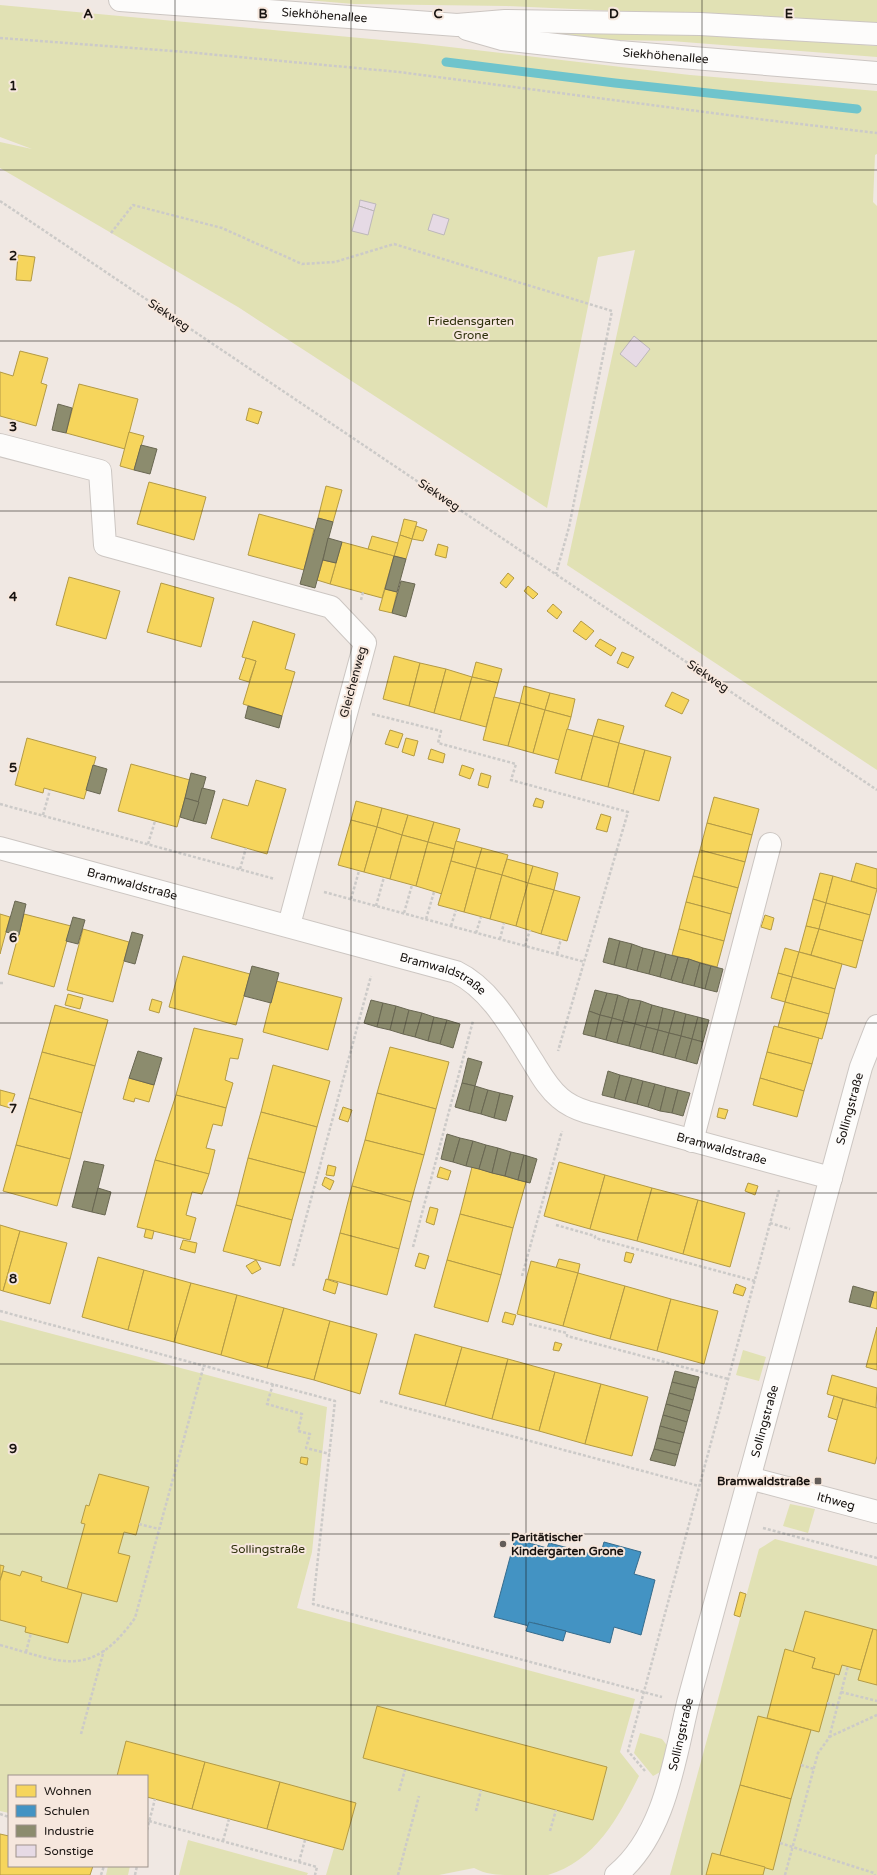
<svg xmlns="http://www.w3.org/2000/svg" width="877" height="1875" font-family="'Varela Round',sans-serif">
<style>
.green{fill:#e1e1b4}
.homes{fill:#f6d55c;stroke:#b39a45}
.schools{fill:#4393c3;stroke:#366c8d}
.industry{fill:#8c8c6e;stroke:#696752}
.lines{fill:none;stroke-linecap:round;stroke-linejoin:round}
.stream{stroke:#6fc4cc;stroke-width:9}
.building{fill:#e6dae5;stroke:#bdb8b9}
.minor-casing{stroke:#ccc6c2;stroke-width:24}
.major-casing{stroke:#ccc6c2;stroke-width:24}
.path{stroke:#cccac8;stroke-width:2.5;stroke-dasharray:3 2;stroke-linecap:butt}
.minor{stroke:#fdfcfb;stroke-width:22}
.major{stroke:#fdfcfb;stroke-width:22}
.grid{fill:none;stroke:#17120f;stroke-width:1;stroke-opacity:0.55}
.poi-dot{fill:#635d59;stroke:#f6e7dd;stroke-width:1.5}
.labels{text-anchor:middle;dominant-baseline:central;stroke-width:4;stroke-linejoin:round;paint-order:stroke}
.street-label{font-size:12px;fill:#17120f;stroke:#f6e7dd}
.park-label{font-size:12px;fill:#2d2f0a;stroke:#f6e7dd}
.poi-label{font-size:12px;font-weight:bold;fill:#17120f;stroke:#f6e7dd;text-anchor:end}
.grid-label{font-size:13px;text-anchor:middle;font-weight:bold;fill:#17120f;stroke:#f6e7dd;stroke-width:4;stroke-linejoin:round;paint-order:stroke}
</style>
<rect width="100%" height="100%" fill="#f0e8e3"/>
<g class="green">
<path d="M306,0H877V23L507,6L354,4Z"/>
<path d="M0,5L415,43L690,75L877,91V154L875,155L873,202L877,206V770L567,565L635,250L598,257L547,508L238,307L0,168V142L32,149L0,137Z"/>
<path d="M511,25L673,31L877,46V57L671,41L556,39Z"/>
<path d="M0,1320L327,1407L312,1552L297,1608L635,1699L620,1752L639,1776C619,1816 596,1861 548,1875C539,1875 525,1875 515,1875C499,1875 487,1875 474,1868L439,1875H326L334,1848L343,1850L356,1803L127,1741L117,1776H9V1813L0,1811Z"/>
<path d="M743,1350L766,1357L759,1381L736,1375Z"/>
<path d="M790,1504L815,1509L808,1533L783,1526Z"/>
<path d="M775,1539L877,1566V1875H670L759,1549Z"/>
<path d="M640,1733L662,1739L669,1748L662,1771L653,1776L634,1753Z"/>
<path d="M188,1840L308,1873L307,1875H179Z"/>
<path d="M108,1866H130L128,1875H106Z"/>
</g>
<g class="homes">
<path d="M18,255L35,257L31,281L16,280Z"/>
<path d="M20,351L48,358L41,383L47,385L36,426L0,416V372L13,376Z"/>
<path d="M79,384L138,399L125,449L66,433Z"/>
<path d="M249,408L262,412L258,424L246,420Z"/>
<path d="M129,432L144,436L134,470L120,466Z"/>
<path d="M149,482L206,497L194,540L137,524Z"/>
<path d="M326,486L342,490L333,522L318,518Z"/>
<path d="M259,514L314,529L304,570L248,555Z"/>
<path d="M404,519L417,522L412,539L400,535Z"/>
<path d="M416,526L427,530L423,541L412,539Z"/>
<path d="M400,535L412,539L406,559L394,556Z"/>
<path d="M372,536L398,543L394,556L368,549Z"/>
<path d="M342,542L394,556L382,598L330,584Z"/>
<path d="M438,544L448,547L446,558L435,555Z"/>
<path d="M323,560L336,563L330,584L317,580Z"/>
<path d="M508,573L514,578L506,588L500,583Z"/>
<path d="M69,577L120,591L106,639L56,625Z"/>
<path d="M161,583L214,598L201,647L147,632Z"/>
<path d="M528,586L538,594L533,599L524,591Z"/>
<path d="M385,589L397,592L392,613L379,610Z"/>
<path d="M553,604L562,612L557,619L547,611Z"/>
<path d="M253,621L295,634L285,669L295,672L282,716L243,704L256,661L242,657Z"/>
<path d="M581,621L594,631L586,640L573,631Z"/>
<path d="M600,639L616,648L611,656L595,646Z"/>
<path d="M622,652L634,657L628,668L617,663Z"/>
<path d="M394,656L420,663L409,706L383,699Z"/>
<path d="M246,658L256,661L249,682L239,679Z"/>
<path d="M476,662L502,669L498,683L472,677Z"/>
<path d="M420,663L446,669L434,713L409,706Z"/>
<path d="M446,669L472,677L460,720L434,713Z"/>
<path d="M472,677L498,683L486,727L460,720Z"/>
<path d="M524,686L550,693L545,710L520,703Z"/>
<path d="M672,692L689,700L682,714L665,706Z"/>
<path d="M550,693L575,699L571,717L545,710Z"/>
<path d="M494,697L520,703L508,746L483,740Z"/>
<path d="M520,703L545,710L533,753L508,746Z"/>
<path d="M545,710L571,717L559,760L533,753Z"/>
<path d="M598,719L624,726L619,743L593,736Z"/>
<path d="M567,729L593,736L581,780L555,773Z"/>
<path d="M390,730L403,734L398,748L385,744Z"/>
<path d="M593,736L619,743L608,787L581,780Z"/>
<path d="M27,738L96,757L84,799L44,788L43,793L15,785Z"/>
<path d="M406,738L418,741L414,756L402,752Z"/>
<path d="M619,743L645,750L633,794L608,787Z"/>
<path d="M431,749L445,754L443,763L428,759Z"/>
<path d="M645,750L671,757L659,801L633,794Z"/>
<path d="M131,764L190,780L177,827L118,811Z"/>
<path d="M462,765L474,769L470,779L459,775Z"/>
<path d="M481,773L491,776L488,788L478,785Z"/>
<path d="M256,780L286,789L267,854L211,838L223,799L248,806Z"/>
<path d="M714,797L759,809L752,835L707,823Z"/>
<path d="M536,798L544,801L542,808L533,806Z"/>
<path d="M356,801L382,808L377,827L351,820Z"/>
<path d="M382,808L408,815L402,835L377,827Z"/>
<path d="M601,814L611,817L607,832L596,829Z"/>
<path d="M408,815L434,822L428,842L402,835Z"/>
<path d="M351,820L377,827L364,872L338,865Z"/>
<path d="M434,822L460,829L454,849L428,842Z"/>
<path d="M707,823L752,835L745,862L700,850Z"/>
<path d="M377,827L402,835L390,879L364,872Z"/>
<path d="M402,835L428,842L416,886L390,879Z"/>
<path d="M456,841L482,848L476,868L451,861Z"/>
<path d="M428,842L454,849L442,894L416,886Z"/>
<path d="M482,848L508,855L502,875L476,868Z"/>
<path d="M700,850L745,862L738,888L693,876Z"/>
<path d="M507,859L533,866L528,883L502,875Z"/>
<path d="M451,861L476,868L464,912L438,905Z"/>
<path d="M856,863L877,869V889L851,881Z"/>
<path d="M533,866L558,873L554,890L528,883Z"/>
<path d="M476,868L502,875L490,919L464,912Z"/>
<path d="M820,873L833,876L826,903L813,899Z"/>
<path d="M502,875L528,883L516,926L490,919Z"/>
<path d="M693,876L738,888L731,914L686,902Z"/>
<path d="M833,876L877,889L870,915L826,903Z"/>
<path d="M528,883L554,890L541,934L516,926Z"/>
<path d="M554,890L580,897L567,941L541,934Z"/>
<path d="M813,899L826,903L819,929L806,926Z"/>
<path d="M686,902L731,914L724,941L679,929Z"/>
<path d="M826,903L870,915L863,941L819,929Z"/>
<path d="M0,914L10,917L0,954Z"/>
<path d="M24,914L71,926L54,987L8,974Z"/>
<path d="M765,915L774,918L771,930L761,927Z"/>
<path d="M806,926L819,929L811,955L799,952Z"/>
<path d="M83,929L129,942L113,1002L67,990Z"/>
<path d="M679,929L724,941L717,967L672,955Z"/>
<path d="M819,929L863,941L856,968L811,955Z"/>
<path d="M785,948L799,952L792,977L778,973Z"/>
<path d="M799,952L842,964L835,989L792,977Z"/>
<path d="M183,956L250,974L236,1025L169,1007Z"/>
<path d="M778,973L792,977L785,1002L771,998Z"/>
<path d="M792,977L835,989L829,1014L785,1002Z"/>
<path d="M276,981L342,998L328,1050L263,1032Z"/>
<path d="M68,994L83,998L80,1009L65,1005Z"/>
<path d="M152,999L162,1002L159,1013L149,1010Z"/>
<path d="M785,1002L829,1014L822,1039L778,1027Z"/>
<path d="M55,1005L108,1020L95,1066L42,1052Z"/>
<path d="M774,1026L819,1038L812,1064L767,1052Z"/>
<path d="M194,1028L243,1039L238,1059L230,1058L225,1080L233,1083L226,1108L176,1095Z"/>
<path d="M390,1047L449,1062L436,1109L377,1093Z"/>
<path d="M42,1052L95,1066L82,1113L29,1098Z"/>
<path d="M767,1052L812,1064L804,1091L760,1078Z"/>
<path d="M273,1065L330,1081L317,1127L261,1112Z"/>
<path d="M129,1078L154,1085L149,1102L135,1098L134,1102L123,1099Z"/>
<path d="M760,1078L804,1091L797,1117L753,1105Z"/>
<path d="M0,1090L15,1094L10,1108L0,1105Z"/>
<path d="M377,1093L436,1109L424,1155L365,1140Z"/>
<path d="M176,1095L226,1108L222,1126L213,1124L206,1148L215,1150L209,1174L155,1160Z"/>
<path d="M29,1098L82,1113L70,1159L16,1145Z"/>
<path d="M343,1107L352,1110L348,1122L339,1119Z"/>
<path d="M719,1108L728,1110L725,1119L717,1117Z"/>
<path d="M261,1112L317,1127L305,1173L248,1158Z"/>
<path d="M365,1140L424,1155L411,1202L352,1186Z"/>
<path d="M16,1145L70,1159L57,1206L3,1191Z"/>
<path d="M248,1158L305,1173L292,1220L236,1205Z"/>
<path d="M155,1160L209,1174L202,1194L192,1192L186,1215L196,1218L190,1240L137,1227Z"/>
<path d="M559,1162L605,1175L590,1229L544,1216Z"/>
<path d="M328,1165L336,1167L334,1176L326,1175Z"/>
<path d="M440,1167L451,1171L448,1180L437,1177Z"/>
<path d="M472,1167L526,1182L513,1228L460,1214Z"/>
<path d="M605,1175L652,1188L637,1241L590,1229Z"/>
<path d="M325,1177L334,1181L330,1190L322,1185Z"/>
<path d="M748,1183L758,1186L755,1195L745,1191Z"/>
<path d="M352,1186L411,1202L399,1249L340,1233Z"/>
<path d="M652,1188L698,1200L683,1254L637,1241Z"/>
<path d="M698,1200L745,1213L730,1267L683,1254Z"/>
<path d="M236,1205L292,1220L280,1266L223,1251Z"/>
<path d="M430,1207L438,1209L434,1225L426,1222Z"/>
<path d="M460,1214L513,1228L501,1275L447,1260Z"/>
<path d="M0,1225L20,1231L3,1291L0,1290Z"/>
<path d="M146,1229L154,1231L152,1239L144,1237Z"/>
<path d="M20,1231L67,1243L50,1304L3,1291Z"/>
<path d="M340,1233L399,1249L387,1295L328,1279Z"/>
<path d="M183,1240L197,1243L195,1253L180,1249Z"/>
<path d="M626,1252L634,1254L631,1263L624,1261Z"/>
<path d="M419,1253L429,1256L425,1269L415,1266Z"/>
<path d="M98,1257L144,1270L128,1330L82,1317Z"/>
<path d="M559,1259L580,1264L578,1273L556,1268Z"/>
<path d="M256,1260L261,1269L252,1274L246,1266Z"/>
<path d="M447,1260L501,1275L488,1322L434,1307Z"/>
<path d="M531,1261L578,1273L563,1326L517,1314Z"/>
<path d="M144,1270L191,1283L174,1342L128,1330Z"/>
<path d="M578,1273L625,1286L610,1339L563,1326Z"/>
<path d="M326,1279L338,1283L335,1294L323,1290Z"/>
<path d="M191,1283L237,1295L221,1355L174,1342Z"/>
<path d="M736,1284L746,1288L743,1296L733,1293Z"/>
<path d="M625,1286L671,1299L657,1351L610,1339Z"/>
<path d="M874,1292H877V1309L870,1307Z"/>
<path d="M237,1295L284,1308L267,1368L221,1355Z"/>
<path d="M671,1299L718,1311L704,1364L657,1351Z"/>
<path d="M284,1308L330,1321L314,1380L267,1368Z"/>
<path d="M505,1312L516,1315L513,1325L502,1322Z"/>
<path d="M330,1321L377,1334L360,1394L314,1380Z"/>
<path d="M877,1327V1370L866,1367Z"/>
<path d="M415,1334L462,1347L445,1406L399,1394Z"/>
<path d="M555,1342L562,1344L559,1351L553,1350Z"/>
<path d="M462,1347L508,1359L492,1419L445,1406Z"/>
<path d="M508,1359L555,1372L539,1431L492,1419Z"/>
<path d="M555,1372L601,1384L585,1444L539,1431Z"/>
<path d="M832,1375L877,1388L876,1408L827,1394Z"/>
<path d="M601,1384L648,1397L632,1456L585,1444Z"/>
<path d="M834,1396L843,1399L837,1420L828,1417Z"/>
<path d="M843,1399L877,1408V1456L875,1464L828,1451Z"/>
<path d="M301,1457L308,1458L307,1465L300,1463Z"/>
<path d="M99,1474L149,1487L136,1535L124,1532L118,1553L130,1556L117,1602L67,1589L85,1524L81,1523L86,1505L89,1506Z"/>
<path d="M0,1565L4,1566L0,1581Z"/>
<path d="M3,1571L20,1576L22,1571L42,1577L41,1581L82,1593L68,1643L25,1632L26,1627L0,1620V1581Z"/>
<path d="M740,1592L746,1594L740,1617L734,1615Z"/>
<path d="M805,1611L873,1629L861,1670L842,1665L839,1675L812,1668L815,1658L793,1652Z"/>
<path d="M873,1629L877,1630V1685L858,1680Z"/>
<path d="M785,1649L815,1658L812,1668L835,1674L819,1732L767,1718Z"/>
<path d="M377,1706L607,1767L593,1820L363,1758Z"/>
<path d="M758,1716L811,1730L791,1799L740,1785Z"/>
<path d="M126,1741L205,1762L192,1809L147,1797V1776H117Z"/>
<path d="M205,1762L280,1782L267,1829L192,1809Z"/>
<path d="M280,1782L356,1803L343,1850L267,1829Z"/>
<path d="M740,1785L791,1799L773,1870L720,1855Z"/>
<path d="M0,1834L9,1836V1866H93L90,1875H0Z"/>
<path d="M712,1853L765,1867L763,1875H706Z"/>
</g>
<g class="schools">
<path d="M515,1539L547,1548L549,1543L600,1556L604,1542L641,1552L634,1574L655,1580L641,1635L614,1627L610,1643L534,1623L533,1627L494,1617Z"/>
<path d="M529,1622L566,1631L563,1641L526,1631Z"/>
</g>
<g class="industry">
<path d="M58,404L72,408L66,433L52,430Z"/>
<path d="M141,445L157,449L150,474L134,470Z"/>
<path d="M318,518L333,522L315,588L300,584Z"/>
<path d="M328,538L342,542L336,563L323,560Z"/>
<path d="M394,556L406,559L397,592L385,589Z"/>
<path d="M401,581L415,584L406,617L392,613Z"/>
<path d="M248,706L282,716L279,728L245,718Z"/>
<path d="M93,765L107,769L100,794L86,790Z"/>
<path d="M191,773L206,777L199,802L185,798Z"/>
<path d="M202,788L215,791L206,824L193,821Z"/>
<path d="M185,798L199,802L193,821L180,817Z"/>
<path d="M15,901L26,904L19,935L6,932Z"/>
<path d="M73,917L85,920L78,944L66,941Z"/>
<path d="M132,932L143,935L135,964L124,961Z"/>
<path d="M609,938L620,941L614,965L603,962Z"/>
<path d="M620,941L632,944L626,968L614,965Z"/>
<path d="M632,944L643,948L637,971L626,968Z"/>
<path d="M643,948L655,951L649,974L637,971Z"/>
<path d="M655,951L666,954L660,977L649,974Z"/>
<path d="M666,954L678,957L671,980L660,977Z"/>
<path d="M678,957L689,959L682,983L671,980Z"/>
<path d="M689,959L700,963L694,986L682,983Z"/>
<path d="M700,963L711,966L705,989L694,986Z"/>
<path d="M252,966L279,973L271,1003L244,996Z"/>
<path d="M711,966L723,969L717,992L705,989Z"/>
<path d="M595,990L607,993L600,1015L589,1011Z"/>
<path d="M607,993L618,995L612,1018L600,1015Z"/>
<path d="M618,995L629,999L623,1021L612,1018Z"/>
<path d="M629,999L641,1001L635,1024L623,1021Z"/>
<path d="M371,1000L383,1003L377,1027L364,1023Z"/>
<path d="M641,1001L652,1005L646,1027L635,1024Z"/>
<path d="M383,1003L396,1006L390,1030L377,1027Z"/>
<path d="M652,1005L663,1008L658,1030L646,1027Z"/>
<path d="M396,1006L409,1010L403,1034L390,1030Z"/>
<path d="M663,1008L675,1011L669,1033L658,1030Z"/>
<path d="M409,1010L422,1013L415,1037L403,1034Z"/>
<path d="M589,1011L600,1015L595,1037L583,1034Z"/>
<path d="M675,1011L686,1014L681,1036L669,1033Z"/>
<path d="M422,1013L434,1017L428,1041L415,1037Z"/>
<path d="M686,1014L698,1017L692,1039L681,1036Z"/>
<path d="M600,1015L612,1018L606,1040L595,1037Z"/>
<path d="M434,1017L447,1020L440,1044L428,1041Z"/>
<path d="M698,1017L709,1020L703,1042L692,1039Z"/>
<path d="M612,1018L623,1021L617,1043L606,1040Z"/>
<path d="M447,1020L460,1024L453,1048L440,1044Z"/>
<path d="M623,1021L635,1024L629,1046L617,1043Z"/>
<path d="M635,1024L646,1027L640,1049L629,1046Z"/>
<path d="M646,1027L658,1030L652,1052L640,1049Z"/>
<path d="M658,1030L669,1033L663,1055L652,1052Z"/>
<path d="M669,1033L681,1036L675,1058L663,1055Z"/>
<path d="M681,1036L692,1039L686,1061L675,1058Z"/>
<path d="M692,1039L703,1042L697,1064L686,1061Z"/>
<path d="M138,1051L162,1058L154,1085L129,1078Z"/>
<path d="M468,1058L482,1062L475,1086L462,1083Z"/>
<path d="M608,1071L620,1075L614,1098L602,1095Z"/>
<path d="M620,1075L632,1078L625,1101L614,1098Z"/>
<path d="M632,1078L643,1081L637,1104L625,1101Z"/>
<path d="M643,1081L655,1084L648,1107L637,1104Z"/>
<path d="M462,1083L475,1086L469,1111L455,1107Z"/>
<path d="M655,1084L666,1087L660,1111L648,1107Z"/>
<path d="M475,1086L488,1090L481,1114L469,1111Z"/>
<path d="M666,1087L678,1090L672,1113L660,1111Z"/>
<path d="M488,1090L500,1093L494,1118L481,1114Z"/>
<path d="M678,1090L690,1093L683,1116L672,1113Z"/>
<path d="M500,1093L513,1096L506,1121L494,1118Z"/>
<path d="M447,1134L460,1138L453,1162L441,1159Z"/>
<path d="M460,1138L473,1141L466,1166L453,1162Z"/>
<path d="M473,1141L486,1145L479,1169L466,1166Z"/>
<path d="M486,1145L498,1148L492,1173L479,1169Z"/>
<path d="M498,1148L511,1152L505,1176L492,1173Z"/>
<path d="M511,1152L524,1155L518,1180L505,1176Z"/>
<path d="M524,1155L537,1159L530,1183L518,1180Z"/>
<path d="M84,1161L104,1165L92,1212L72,1207Z"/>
<path d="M98,1188L111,1192L105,1215L92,1212Z"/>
<path d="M853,1286L874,1292L870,1307L849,1302Z"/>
<path d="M675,1371L699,1377L696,1388L672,1382Z"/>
<path d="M672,1382L696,1388L693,1400L669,1393Z"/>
<path d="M669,1393L693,1400L690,1411L666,1404Z"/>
<path d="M666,1404L690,1411L687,1422L663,1415Z"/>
<path d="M663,1415L687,1422L684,1433L660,1426Z"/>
<path d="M660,1426L684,1433L681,1444L657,1438Z"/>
<path d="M657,1438L681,1444L678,1455L654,1449Z"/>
<path d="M654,1449L678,1455L675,1466L650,1460Z"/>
</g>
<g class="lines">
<path class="stream" d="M446,62L615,83L857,109"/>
</g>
<g class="building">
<path d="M360,200L376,204L374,211L359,206Z"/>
<path d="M359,206L374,211L368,235L352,231Z"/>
<path d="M433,214L449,219L444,235L428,230Z"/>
<path d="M634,336L650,349L636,367L620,354Z"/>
</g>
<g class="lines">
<g class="minor-casing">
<g id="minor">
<path d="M0,445L100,471L105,545L331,607L365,643L289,925"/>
<path id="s1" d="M0,848L456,972C491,989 512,1029 533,1062C541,1075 548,1088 560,1098C568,1105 577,1109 587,1112L831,1178"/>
<path d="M692,1141L770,844"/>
<path id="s2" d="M749,1478L877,1512"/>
<path id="s3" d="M616,1875C665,1835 674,1761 688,1703L861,1067L877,1026"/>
</g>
</g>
<g class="major-casing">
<g id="major">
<path id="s4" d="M120,0L457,25L505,21L700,24L877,34"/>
<path id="s5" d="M467,29L502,39L619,52L877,73"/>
</g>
</g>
<g class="path">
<path d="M0,38L186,52L399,72L766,120L877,133"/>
<path d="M0,201L877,790"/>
<path d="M111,233L133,205L222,228L302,264L335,262L394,244L612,311L569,527L556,574"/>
<path d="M361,600L363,592"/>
<path d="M372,714L441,731L438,743L516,764L511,780L628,812L558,1051"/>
<path d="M0,804L275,879"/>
<path d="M43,815L50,790"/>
<path d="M148,844L155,821"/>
<path d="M240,869L246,848"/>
<path d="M324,892L585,962"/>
<path d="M351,899L359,871"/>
<path d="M376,906L384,877"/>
<path d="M404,913L412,885"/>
<path d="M426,919L434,892"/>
<path d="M451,926L456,910"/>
<path d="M476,933L481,917"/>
<path d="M500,939L504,923"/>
<path d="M525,946L530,930"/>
<path d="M557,954L561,939"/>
<path d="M0,983H3"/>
<path d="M770,1223L790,1229"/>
<path d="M556,1225L595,1236V1238L755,1281"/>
<path d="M413,1247L473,1021"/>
<path d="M293,1266L371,976"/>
<path d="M522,1276L562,1131"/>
<path d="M0,1311L335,1401L313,1604L662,1697"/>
<path d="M529,1324L567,1333V1336L728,1379"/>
<path d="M273,1384L267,1404L302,1414L298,1431L310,1434L306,1448L330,1454"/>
<path d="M380,1401L699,1486"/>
<path d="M139,1524L159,1529"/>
<path d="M763,1528L877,1558"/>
<path d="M0,1645C62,1662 91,1680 135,1618L204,1365"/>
<path d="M26,1652L31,1633"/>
<path d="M841,1692L877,1701"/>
<path d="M827,1703L837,1706"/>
<path d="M81,1734L104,1650"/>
<path d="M829,1737L877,1715"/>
<path d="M801,1765L814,1769"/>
<path d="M645,1771L628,1751L779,1190"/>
<path d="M399,1791L405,1770"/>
<path d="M476,1811L481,1790"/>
<path d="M0,1814L9,1817"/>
<path d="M149,1821L317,1867L315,1875"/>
<path d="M147,1830L155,1799"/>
<path d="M550,1831L556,1810"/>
<path d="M223,1841L229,1819"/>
<path d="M780,1843L874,1873L875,1875"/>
<path d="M299,1862L305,1840"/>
<path d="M101,1875L104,1866"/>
<path d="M135,1875L137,1866"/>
<path d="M398,1875L419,1796"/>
<path d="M785,1875L818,1753L829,1738L848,1666"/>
</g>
<use href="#minor" class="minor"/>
<use href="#major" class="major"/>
</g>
<path class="grid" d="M175,0V1875M351,0V1875M526,0V1875M702,0V1875M0,170H877M0,341H877M0,511H877M0,682H877M0,852H877M0,1023H877M0,1193H877M0,1364H877M0,1534H877M0,1705H877"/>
<g class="poi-dot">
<rect x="814" y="1477" width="8" height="8" rx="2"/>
<circle cx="503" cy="1544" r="4"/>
</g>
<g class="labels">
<g class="street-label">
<text stroke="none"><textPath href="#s4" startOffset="205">Siekhöhenallee</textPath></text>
<text stroke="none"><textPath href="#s5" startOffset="201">Siekhöhenallee</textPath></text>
<text transform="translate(169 315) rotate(34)">Siekweg</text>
<text transform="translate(439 495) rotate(34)">Siekweg</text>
<text transform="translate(708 676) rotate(34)">Siekweg</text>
<text transform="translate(353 682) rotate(-75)">Gleichenweg</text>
<text stroke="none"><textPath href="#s1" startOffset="137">Bramwaldstraße</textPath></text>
<text stroke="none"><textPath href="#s1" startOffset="461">Bramwaldstraße</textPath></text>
<text stroke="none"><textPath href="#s3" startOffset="806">Sollingstraße</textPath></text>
<text stroke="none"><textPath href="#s1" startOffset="808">Bramwaldstraße</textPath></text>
<text stroke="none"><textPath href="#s3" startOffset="482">Sollingstraße</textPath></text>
<text stroke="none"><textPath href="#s2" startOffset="90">Ithweg</textPath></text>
<text stroke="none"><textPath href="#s3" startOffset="158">Sollingstraße</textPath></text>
</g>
<g class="park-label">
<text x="471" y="321">Friedensgarten<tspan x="471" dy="14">Grone</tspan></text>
<text x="268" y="1549">Sollingstraße</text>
</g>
<g class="poi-label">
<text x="810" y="1481">Bramwaldstraße</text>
<text x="511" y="1537" text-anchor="start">Paritätischer<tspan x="511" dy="14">Kindergarten Grone</tspan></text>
</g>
</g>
<g class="grid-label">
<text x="88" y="18">A</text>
<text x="263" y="18">B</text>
<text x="438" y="18">C</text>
<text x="614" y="18">D</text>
<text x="789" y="18">E</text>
<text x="13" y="90">1</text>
<text x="13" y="260">2</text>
<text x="13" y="431">3</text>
<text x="13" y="601">4</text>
<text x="13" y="772">5</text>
<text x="13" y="942">6</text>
<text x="13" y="1113">7</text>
<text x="13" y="1283">8</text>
<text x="13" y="1453">9</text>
</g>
<rect x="8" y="1775" width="140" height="92" fill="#f6e7dd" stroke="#9d928b"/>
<rect x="16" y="1785" width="20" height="12" fill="#f6d55c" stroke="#9d928b"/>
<text x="44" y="1795" font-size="12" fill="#17120f">Wohnen</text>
<rect x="16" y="1805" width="20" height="12" fill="#4393c3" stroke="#9d928b"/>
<text x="44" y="1815" font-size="12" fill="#17120f">Schulen</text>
<rect x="16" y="1825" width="20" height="12" fill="#8c8c6e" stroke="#9d928b"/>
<text x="44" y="1835" font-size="12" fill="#17120f">Industrie</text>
<rect x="16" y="1845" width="20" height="12" fill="#e6dae5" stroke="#9d928b"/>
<text x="44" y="1855" font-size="12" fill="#17120f">Sonstige</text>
</svg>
